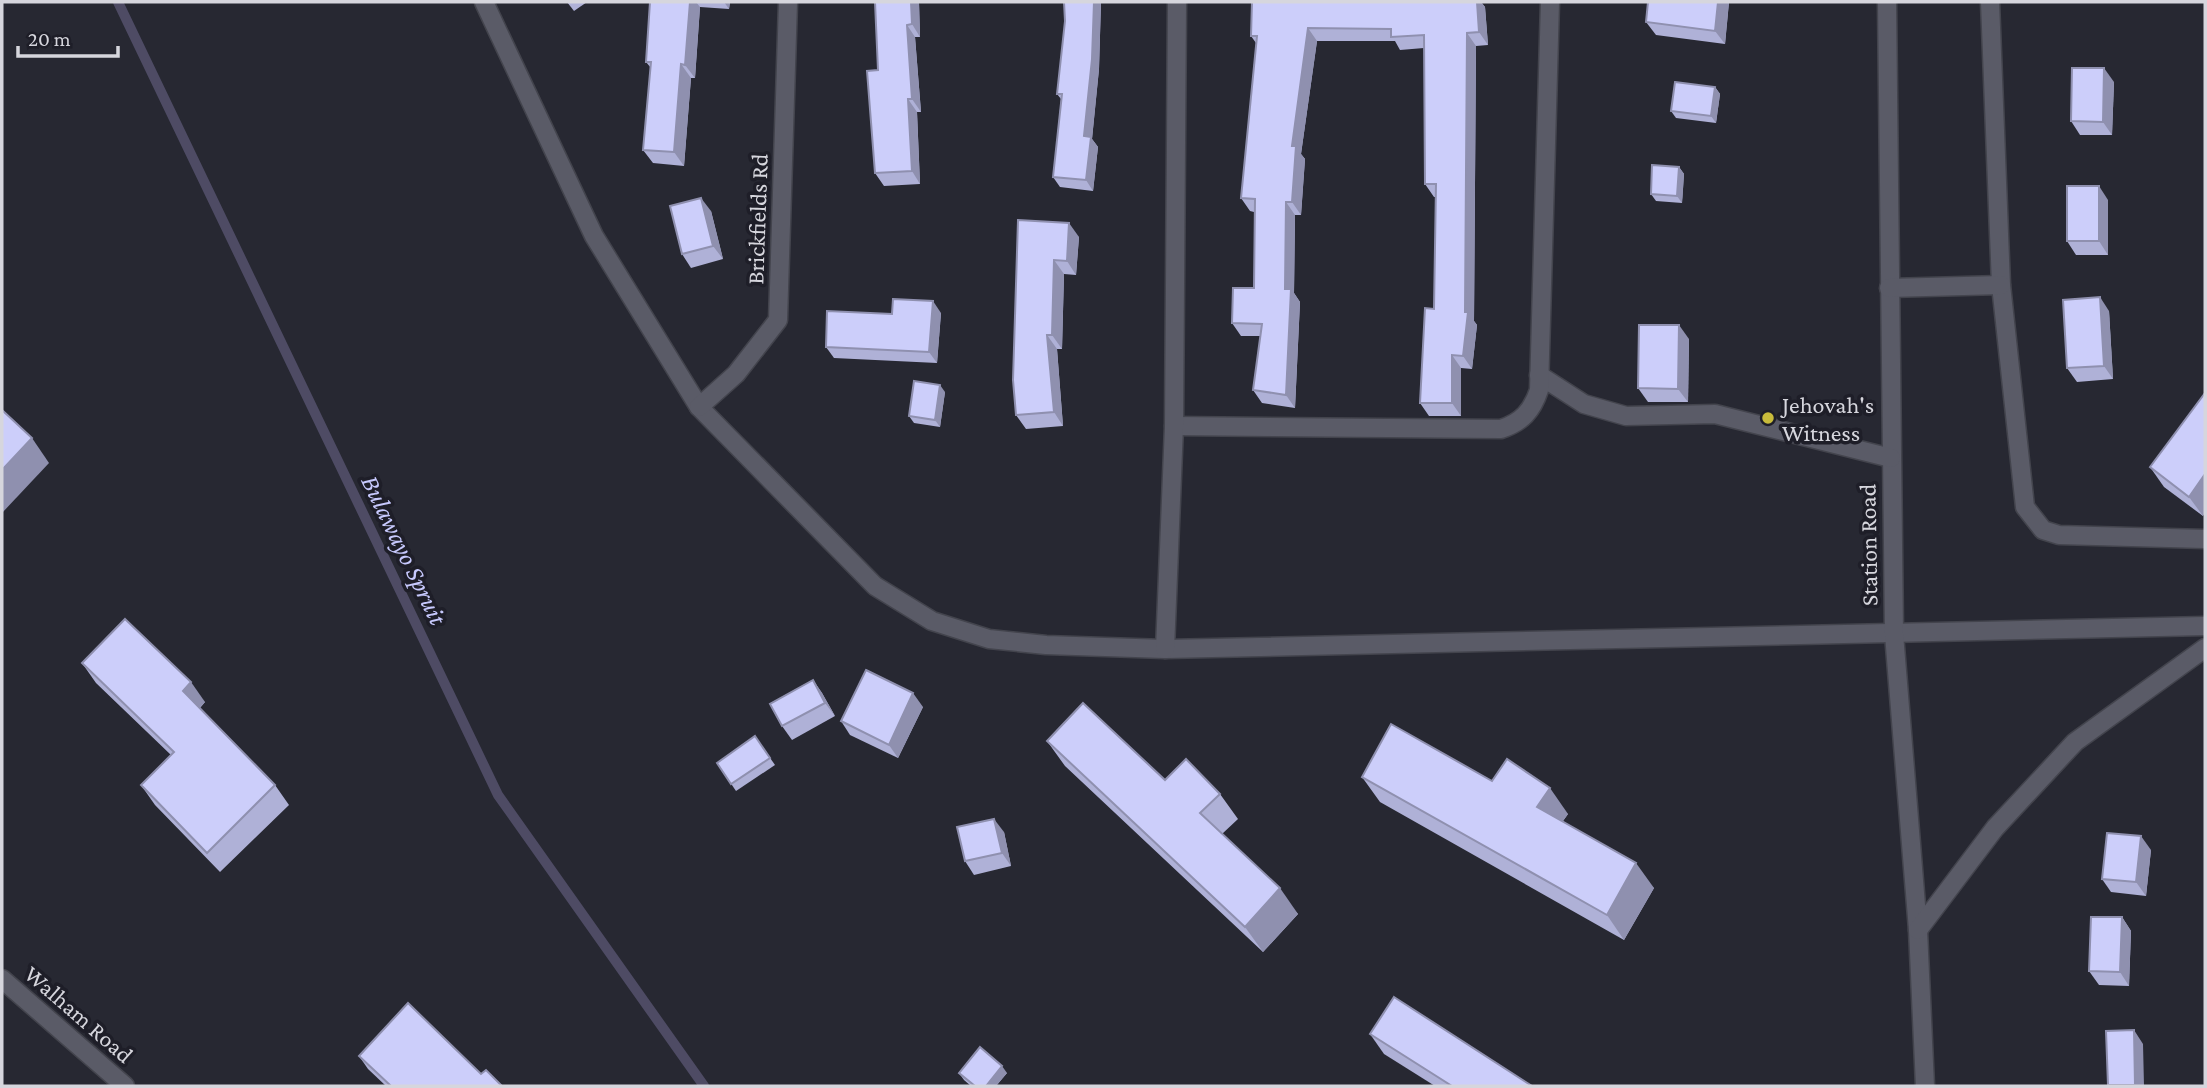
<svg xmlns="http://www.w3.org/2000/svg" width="2207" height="1088" font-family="'Crimson Pro',serif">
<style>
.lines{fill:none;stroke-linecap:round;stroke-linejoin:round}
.stream{stroke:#4e4b64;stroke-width:10}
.street-casing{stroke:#43444d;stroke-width:21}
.street{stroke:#5a5b67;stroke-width:18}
.wall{fill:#afb1d7}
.shaded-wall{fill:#8f90af}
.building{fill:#cccefa;stroke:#8f90af;stroke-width:2}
.poi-dot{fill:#c8bb3b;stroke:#1e1e28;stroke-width:2.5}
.labels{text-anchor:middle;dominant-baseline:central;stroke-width:7;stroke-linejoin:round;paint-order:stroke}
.street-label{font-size:24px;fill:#d6d6dd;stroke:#1e1e28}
.poi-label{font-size:24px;fill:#d6d6dd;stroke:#1e1e28;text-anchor:start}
.water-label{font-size:26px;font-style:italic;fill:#c7c9fd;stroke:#1e1e28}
</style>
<rect width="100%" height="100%" fill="#272832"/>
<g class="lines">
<path class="stream" d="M118,2L498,795L704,1086"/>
<g class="street-casing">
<g id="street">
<path d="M484,2L594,236L699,407L875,586L932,621L989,639L1046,645L1165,649L2205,626"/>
<path d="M1887,2L1894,634L1918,930L1925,1086"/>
<path d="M1990,2L2001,285L2025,507L2043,530L2059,535L2205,539"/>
<path d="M1889,288L2001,285"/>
<path d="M1539,375L1584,404L1626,416L1715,414L1891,458"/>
<path d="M699,407L736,374L778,320L788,2"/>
<path d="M1174,426L1501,429C1522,422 1532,411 1539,390L1550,2"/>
<path d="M1165,649L1174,426L1177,2"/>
<path d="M1918,930L1995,828L2075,742L2205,648"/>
<path d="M2,979L125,1086"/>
</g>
</g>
<use href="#street" class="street"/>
</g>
<g class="wall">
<path d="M567,2H587L574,11Z"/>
<path d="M650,2H730L729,9L700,7L695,78H691L684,166L653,163L643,150L651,68L646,62Z"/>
<path d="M875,2H919L920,37H915L921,112H917L920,184L884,186L875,173L878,70Z"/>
<path d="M1064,2H1101L1099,69L1092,139L1098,147L1093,191L1060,187L1053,177L1061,99L1057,94L1065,21Z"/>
<path d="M1252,2H1481L1485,7L1488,45L1476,46L1474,321L1477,325L1472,369L1461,368V416H1429L1420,403L1434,309L1436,197H1434L1425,184L1424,48L1400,50L1395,41H1317L1301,154L1305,159L1301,215H1295L1294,293L1300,302L1295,408L1262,403L1253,390L1261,336H1241L1232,323L1254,288V212L1250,211L1241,198L1256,43L1251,36Z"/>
<path d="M1648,2H1729L1725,44L1656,35L1646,22Z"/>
<path d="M2114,82L2112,135H2080L2071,121Z"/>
<path d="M1715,87L1720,94L1716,123L1676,118L1671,111Z"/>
<path d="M1679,167L1684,174L1682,203L1656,201L1651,194Z"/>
<path d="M2108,200V255H2076L2067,241Z"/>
<path d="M711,211L723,259L691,268L682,254Z"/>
<path d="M1018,220L1079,237L1076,275L1064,274L1062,349H1057L1063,426L1026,429L1016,415Z"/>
<path d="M2109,311L2113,379L2077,382L2067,368Z"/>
<path d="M941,313L937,363L834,358L826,347L892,314Z"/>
<path d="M1689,339L1688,402H1648L1638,388Z"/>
<path d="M945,392L940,427L914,423L909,416Z"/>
<path d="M2205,393L2203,516L2164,487L2150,467Z"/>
<path d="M82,663L205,702L200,708L275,785L289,805L220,872L155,805L141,785L171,755L96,683Z"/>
<path d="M813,680L822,693L835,716L792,740L782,726Z"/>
<path d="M923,707L898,758L850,735L841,721Z"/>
<path d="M755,736L775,765L736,791L717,763Z"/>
<path d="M1047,741L1165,780L1220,794L1238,819L1222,834L1298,914L1263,952L1065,766Z"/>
<path d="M1362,777L1492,781L1568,814L1563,821L1654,888L1624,940L1380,802Z"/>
<path d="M1004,832L1011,866L974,875L965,861Z"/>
<path d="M2151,850L2146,896L2111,892L2102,879Z"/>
<path d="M2122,917L2131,931L2129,986L2099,985L2089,971Z"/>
<path d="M1370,1034L1532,1086H1435L1384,1054Z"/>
<path d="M359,1056L481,1074L502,1086H386L368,1069Z"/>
<path d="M959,1073H1007L996,1086H971L964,1080Z"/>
</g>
<g class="shaded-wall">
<path d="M690,2H696L700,7L695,78L685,65Z"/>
<path d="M724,2H730L729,9Z"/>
<path d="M911,2H919L920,37L912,24Z"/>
<path d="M1094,2H1101L1099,69L1092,139L1098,147L1093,191L1086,180L1084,136Z"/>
<path d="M1477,2H1481L1485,7L1488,45L1479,32Z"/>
<path d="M1718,2H1729L1725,44L1715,31Z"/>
<path d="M907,25L915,37L921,112L912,99Z"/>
<path d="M1308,28L1317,41L1301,154L1305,159L1301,215L1292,202V146Z"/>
<path d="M1467,33L1476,46L1474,321L1477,325L1472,369L1463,356L1465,312Z"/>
<path d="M681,64L691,78L684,166L674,152Z"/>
<path d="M2104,68L2114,82L2112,135L2103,122Z"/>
<path d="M1715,87L1720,94L1716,123L1711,116Z"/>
<path d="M908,99L917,112L920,184L912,171Z"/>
<path d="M1679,167L1684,174L1682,203L1677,196Z"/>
<path d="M2099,186L2108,200V255L2099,241Z"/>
<path d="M701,198L711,211L723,259L713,246Z"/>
<path d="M1286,202L1295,215L1294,293L1300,302L1295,408L1286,395L1285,289Z"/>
<path d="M1069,223L1079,237L1076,275L1067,261Z"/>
<path d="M1054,260L1064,274L1062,349L1052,335Z"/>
<path d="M2100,297L2109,311L2113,379L2104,366Z"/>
<path d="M933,301L941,313L937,363L929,352Z"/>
<path d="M1679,325L1689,339L1688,402L1678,389Z"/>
<path d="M1047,335L1057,349L1063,426L1054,412Z"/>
<path d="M1452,355L1461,368V416L1452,403Z"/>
<path d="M940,385L945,392L940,427L935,420Z"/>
<path d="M32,438L49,463L2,513V470Z"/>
<path d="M2205,474V513L2203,516L2189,497Z"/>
<path d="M813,680L822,693L835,716L825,703Z"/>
<path d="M191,682L205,702L197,711L183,691Z"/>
<path d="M913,693L923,707L898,758L889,745Z"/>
<path d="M1550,788L1568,814L1555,832L1537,807Z"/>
<path d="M994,819L1004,832L1011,866L1002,853Z"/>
<path d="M2141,836L2151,850L2146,896L2136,882Z"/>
<path d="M1636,863L1654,888L1624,940L1607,915Z"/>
<path d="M1280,888L1298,914L1263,952L1245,927Z"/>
<path d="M2122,917L2131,931L2129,986L2120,972Z"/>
<path d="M2134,1030L2143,1044L2144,1086H2135V1085Z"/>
<path d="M1002,1066L1007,1073L996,1086H986Z"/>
</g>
<g class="building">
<path d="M650,2H690L685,65L681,64L674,152L643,150L651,62H646Z"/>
<path d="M875,2H911L912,24L907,25L912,99H908L912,171L875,173L867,71L878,70Z"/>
<path d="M1064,2H1094L1092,59L1084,136L1091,137L1086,180L1053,177L1062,94H1057L1065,21Z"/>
<path d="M1252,2H1477L1479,32L1467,33L1465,312H1468L1463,356L1452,355V403H1420L1425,308L1434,309L1436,184H1425L1424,35L1391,37V29L1308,28L1292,146H1296L1292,202H1286L1285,289H1291L1286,395L1253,390L1262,324L1232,323L1233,288H1254L1255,199L1241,198L1257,36H1251Z"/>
<path d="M1648,2H1718L1715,31L1646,22Z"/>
<path d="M2072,68H2104L2103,122L2071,121Z"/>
<path d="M1675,82L1715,87L1711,116L1671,111Z"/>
<path d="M1652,165L1679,167L1677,196L1651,194Z"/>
<rect x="2067" y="186" width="32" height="55"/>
<path d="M701,198L713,246L682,254L670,206Z"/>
<path d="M1018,220L1069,223L1067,261L1054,260L1052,335H1047L1054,412L1016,415L1013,380Z"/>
<path d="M2100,297L2104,366L2067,368L2063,300Z"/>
<path d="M893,299L933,301L929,352L826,347L827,311L892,314Z"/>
<path d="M1639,325H1679L1678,389L1638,388Z"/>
<path d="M914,381L940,385L935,420L909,416Z"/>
<path d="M2205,393V474L2189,497L2150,467Z"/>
<path d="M2,410L32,438L2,470Z"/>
<path d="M125,619L191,682L183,691L275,785L207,853L141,785L174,752L82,663Z"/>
<path d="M866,670L913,693L889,745L841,721Z"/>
<path d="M813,680L825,703L782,726L770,704Z"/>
<path d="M1083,703L1165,780L1186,759L1220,794L1200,813L1280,888L1245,927L1047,741Z"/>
<path d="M1391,724L1492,781L1507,759L1550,788L1537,807L1636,863L1607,915L1362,777Z"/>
<path d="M755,736L770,758L731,784L717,763Z"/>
<path d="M994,819L1002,853L965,861L957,827Z"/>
<path d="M2107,833L2141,836L2136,882L2102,879Z"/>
<path d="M2091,917H2122L2120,972L2089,971Z"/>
<path d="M1394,997L1532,1086H1452L1370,1034Z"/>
<path d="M408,1003L481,1074L486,1070L502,1086H391L359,1056Z"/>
<path d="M2134,1030L2135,1085H2108L2106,1031Z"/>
<path d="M980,1047L1002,1066L986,1086H975L959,1073Z"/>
</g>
<circle class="poi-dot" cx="1768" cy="418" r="7"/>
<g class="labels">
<g class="street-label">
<text transform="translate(757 219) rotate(-88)">Brickfields Rd</text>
<text transform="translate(1868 545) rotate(-91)">Station Road</text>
<text transform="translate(79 1014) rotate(41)">Walham Road</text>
</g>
<g class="poi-label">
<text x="1782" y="404">Jehovah's<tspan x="1782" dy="28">Witness</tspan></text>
</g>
<g class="water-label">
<text transform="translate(404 550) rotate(64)">Bulawayo Spruit</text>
</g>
</g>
<rect width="2207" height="1088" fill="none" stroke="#d6d6dd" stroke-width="7"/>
<path d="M18 46v10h100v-10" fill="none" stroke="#d6d6dd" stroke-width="3.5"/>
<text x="28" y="46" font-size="21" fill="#d6d6dd" stroke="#1e1e28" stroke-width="5" paint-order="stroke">20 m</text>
</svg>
